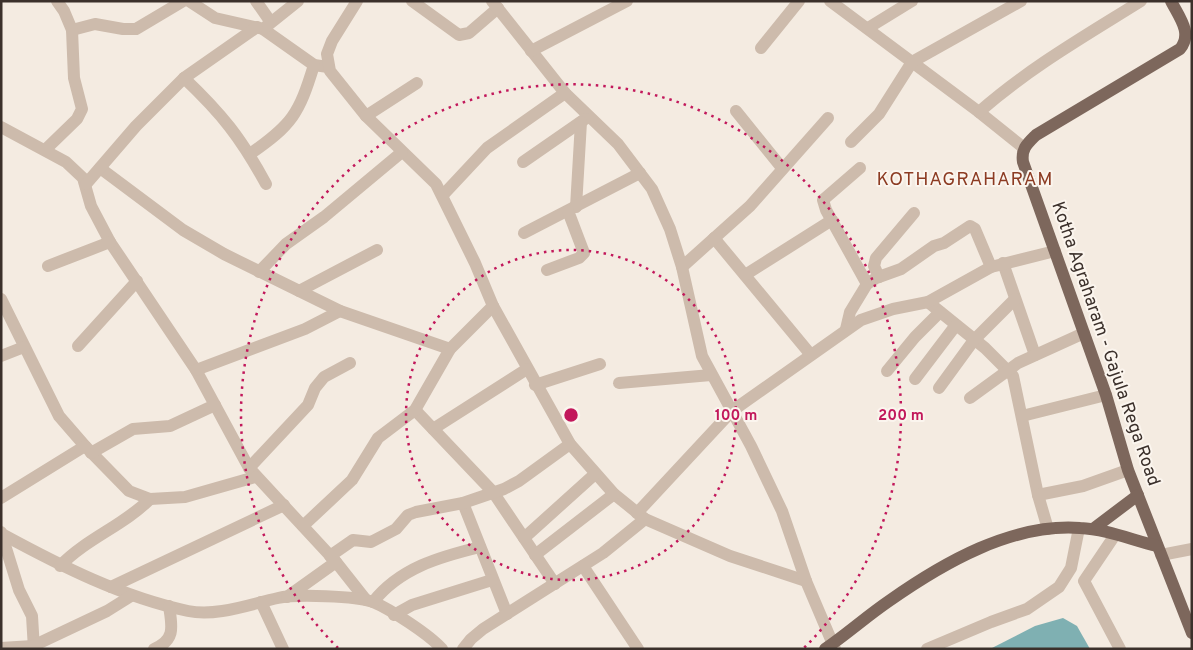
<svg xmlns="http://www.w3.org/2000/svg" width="1193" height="650" font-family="Overpass,sans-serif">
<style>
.water{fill:#7fb0b2}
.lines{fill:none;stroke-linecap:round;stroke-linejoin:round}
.minor{stroke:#cdbbac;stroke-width:12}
.major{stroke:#7d675c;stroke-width:12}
.ring{fill:none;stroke:#c2185b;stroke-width:2.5;stroke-dasharray:2.5 5}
.labels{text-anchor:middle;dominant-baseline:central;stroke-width:4;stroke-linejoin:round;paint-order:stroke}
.street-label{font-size:18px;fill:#3b302b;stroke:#fbf5ee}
.neighbourhood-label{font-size:19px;letter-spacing:1px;fill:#8c3b22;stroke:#fbf5ee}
.centre{fill:#c2185b;stroke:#fbf5ee;stroke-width:2.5}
.ring-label{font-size:15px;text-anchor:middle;font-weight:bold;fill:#c2185b;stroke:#fbf5ee;stroke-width:4;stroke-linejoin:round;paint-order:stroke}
</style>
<rect width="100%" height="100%" fill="#f4ebe1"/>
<path class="water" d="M1063,618L1077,626L1090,649H990L1035,626Z"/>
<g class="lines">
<g class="minor">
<path d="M189,1L215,18L263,29L314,65L328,67"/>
<path d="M256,1L270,21"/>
<path d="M357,1L332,41L327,54L330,71L366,116L436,184L475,263L493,306L570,444L614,494L645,519L730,556L806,581"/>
<path d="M412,1L459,35L469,33L498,8"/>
<path d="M492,1L565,93L618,144L652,189L670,229L682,267L702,356L751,446L782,511L806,581L835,649"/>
<path d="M830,1L979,112L1024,148"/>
<path d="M868,28L912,1"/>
<path d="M263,29L298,1"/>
<path d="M72,30L95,24L123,29H136L183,1"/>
<path d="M761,48L799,1"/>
<path d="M531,51L627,1"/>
<path d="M184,78C222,114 241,138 266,184"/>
<path d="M736,111L782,168"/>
<path d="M979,112C1029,68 1085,36 1141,1"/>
<path d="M366,116L417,83"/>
<path d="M1,127L66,162L83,178L91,206L110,242L196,370L249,468L336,562L366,600"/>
<path d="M851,142L879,114L912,62L1021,1"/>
<path d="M45,150L77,119L82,109L74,78L72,30L64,11L57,1"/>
<path d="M250,154C292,125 299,114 314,65"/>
<path d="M523,162L585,119"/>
<path d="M100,168L183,230L224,254L340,311L450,349"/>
<path d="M860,168L823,200L826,210L867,284"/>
<path d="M86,184L136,126L184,78L257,27"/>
<path d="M443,195L487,148L565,93"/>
<path d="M576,207L581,122"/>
<path d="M524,233L640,173"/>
<path d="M714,238L811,355"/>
<path d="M1003,263L1035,355"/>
<path d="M48,266L110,242"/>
<path d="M682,267L750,206L828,118"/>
<path d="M547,270L579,258L584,253L568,211"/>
<path d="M259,272L286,244L324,217L402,152"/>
<path d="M745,275L832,220"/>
<path d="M879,277L874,266L876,258L914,213"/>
<path d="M299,291L377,250"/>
<path d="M1,299L59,416L85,446L129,491L150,499L185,497L255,477"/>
<path d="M928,302L985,348L1013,376L1038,495L1048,529"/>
<path d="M846,329L850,312L867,284L876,278L901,269L934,246L944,243L970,226L975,229L991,267"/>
<path d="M78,346L137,281"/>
<path d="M1,356L24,347"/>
<path d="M196,370L305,329L340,311"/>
<path d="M887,371L915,337L940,312"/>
<path d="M915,379L956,325"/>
<path d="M619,383L711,375"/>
<path d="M535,385L600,364"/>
<path d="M939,388L974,340L1015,299"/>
<path d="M970,398L1018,363L1084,333"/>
<path d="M415,410L493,492L555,584"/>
<path d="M1022,416L1106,395"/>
<path d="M433,429L527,369"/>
<path d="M91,453L133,429L170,426L215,405"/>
<path d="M249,468L308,405L315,388L324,377L350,363"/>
<path d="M1038,495L1083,486L1128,470"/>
<path d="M1,498L85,446"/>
<path d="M463,503L507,614"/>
<path d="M637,513L732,411L861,320L893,309L928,302L991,267L1055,251"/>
<path d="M303,526L352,480L378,438L415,410L450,349L493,306"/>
<path d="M1,532L19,590L32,616L34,649"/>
<path d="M2,534C61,566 122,597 188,611C217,617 250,604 278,598C295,594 357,596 373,602C390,609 430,635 442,649"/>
<path d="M1115,535L1084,581L1120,649"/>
<path d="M524,538L595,474"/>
<path d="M535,555L614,494"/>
<path d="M1161,555L1192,549"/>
<path d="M330,556L353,540L371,542L396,529L408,515L416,512L463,503L504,489L519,481L570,444"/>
<path d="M60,566C87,538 123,526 150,499"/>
<path d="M583,566L638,649"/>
<path d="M111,587L284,505"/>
<path d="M287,597L336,562"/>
<path d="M261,602L283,649"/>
<path d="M373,602C400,568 439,557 480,547"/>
<path d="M394,615L412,605L492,580"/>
<path d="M1,648L33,646L107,611L131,596"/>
<path d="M154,649C176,640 172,626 169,606"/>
<path d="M463,649L471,639L483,629L603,553L645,519"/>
<path d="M927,649L991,622L1027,609L1059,587L1071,568L1079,528"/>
</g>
<g class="major">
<path d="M1171,1C1179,17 1193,33 1180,49L1036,135C1027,144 1021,149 1023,162L1106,395L1128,470L1192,633"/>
<path d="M1093,529L1138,495"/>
<path d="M825,649C847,634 867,616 889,601C943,563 1012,523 1080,528C1106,529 1132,540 1157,546"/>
</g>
</g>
<g class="ring">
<circle cx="571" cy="415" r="165"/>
<path d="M338 648A330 330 0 1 1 804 648"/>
</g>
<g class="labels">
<g class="street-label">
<text transform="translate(1105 344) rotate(71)">Kotha Agraharam - Gajula Rega Road</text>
</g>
<g class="neighbourhood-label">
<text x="965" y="180">KOTHAGRAHARAM</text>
</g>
</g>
<circle cx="571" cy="415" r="8" class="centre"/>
<g class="ring-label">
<text x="736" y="420">100 m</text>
<text x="901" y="420">200 m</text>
</g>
<rect width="1193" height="650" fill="none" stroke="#3b302b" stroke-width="5"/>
</svg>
